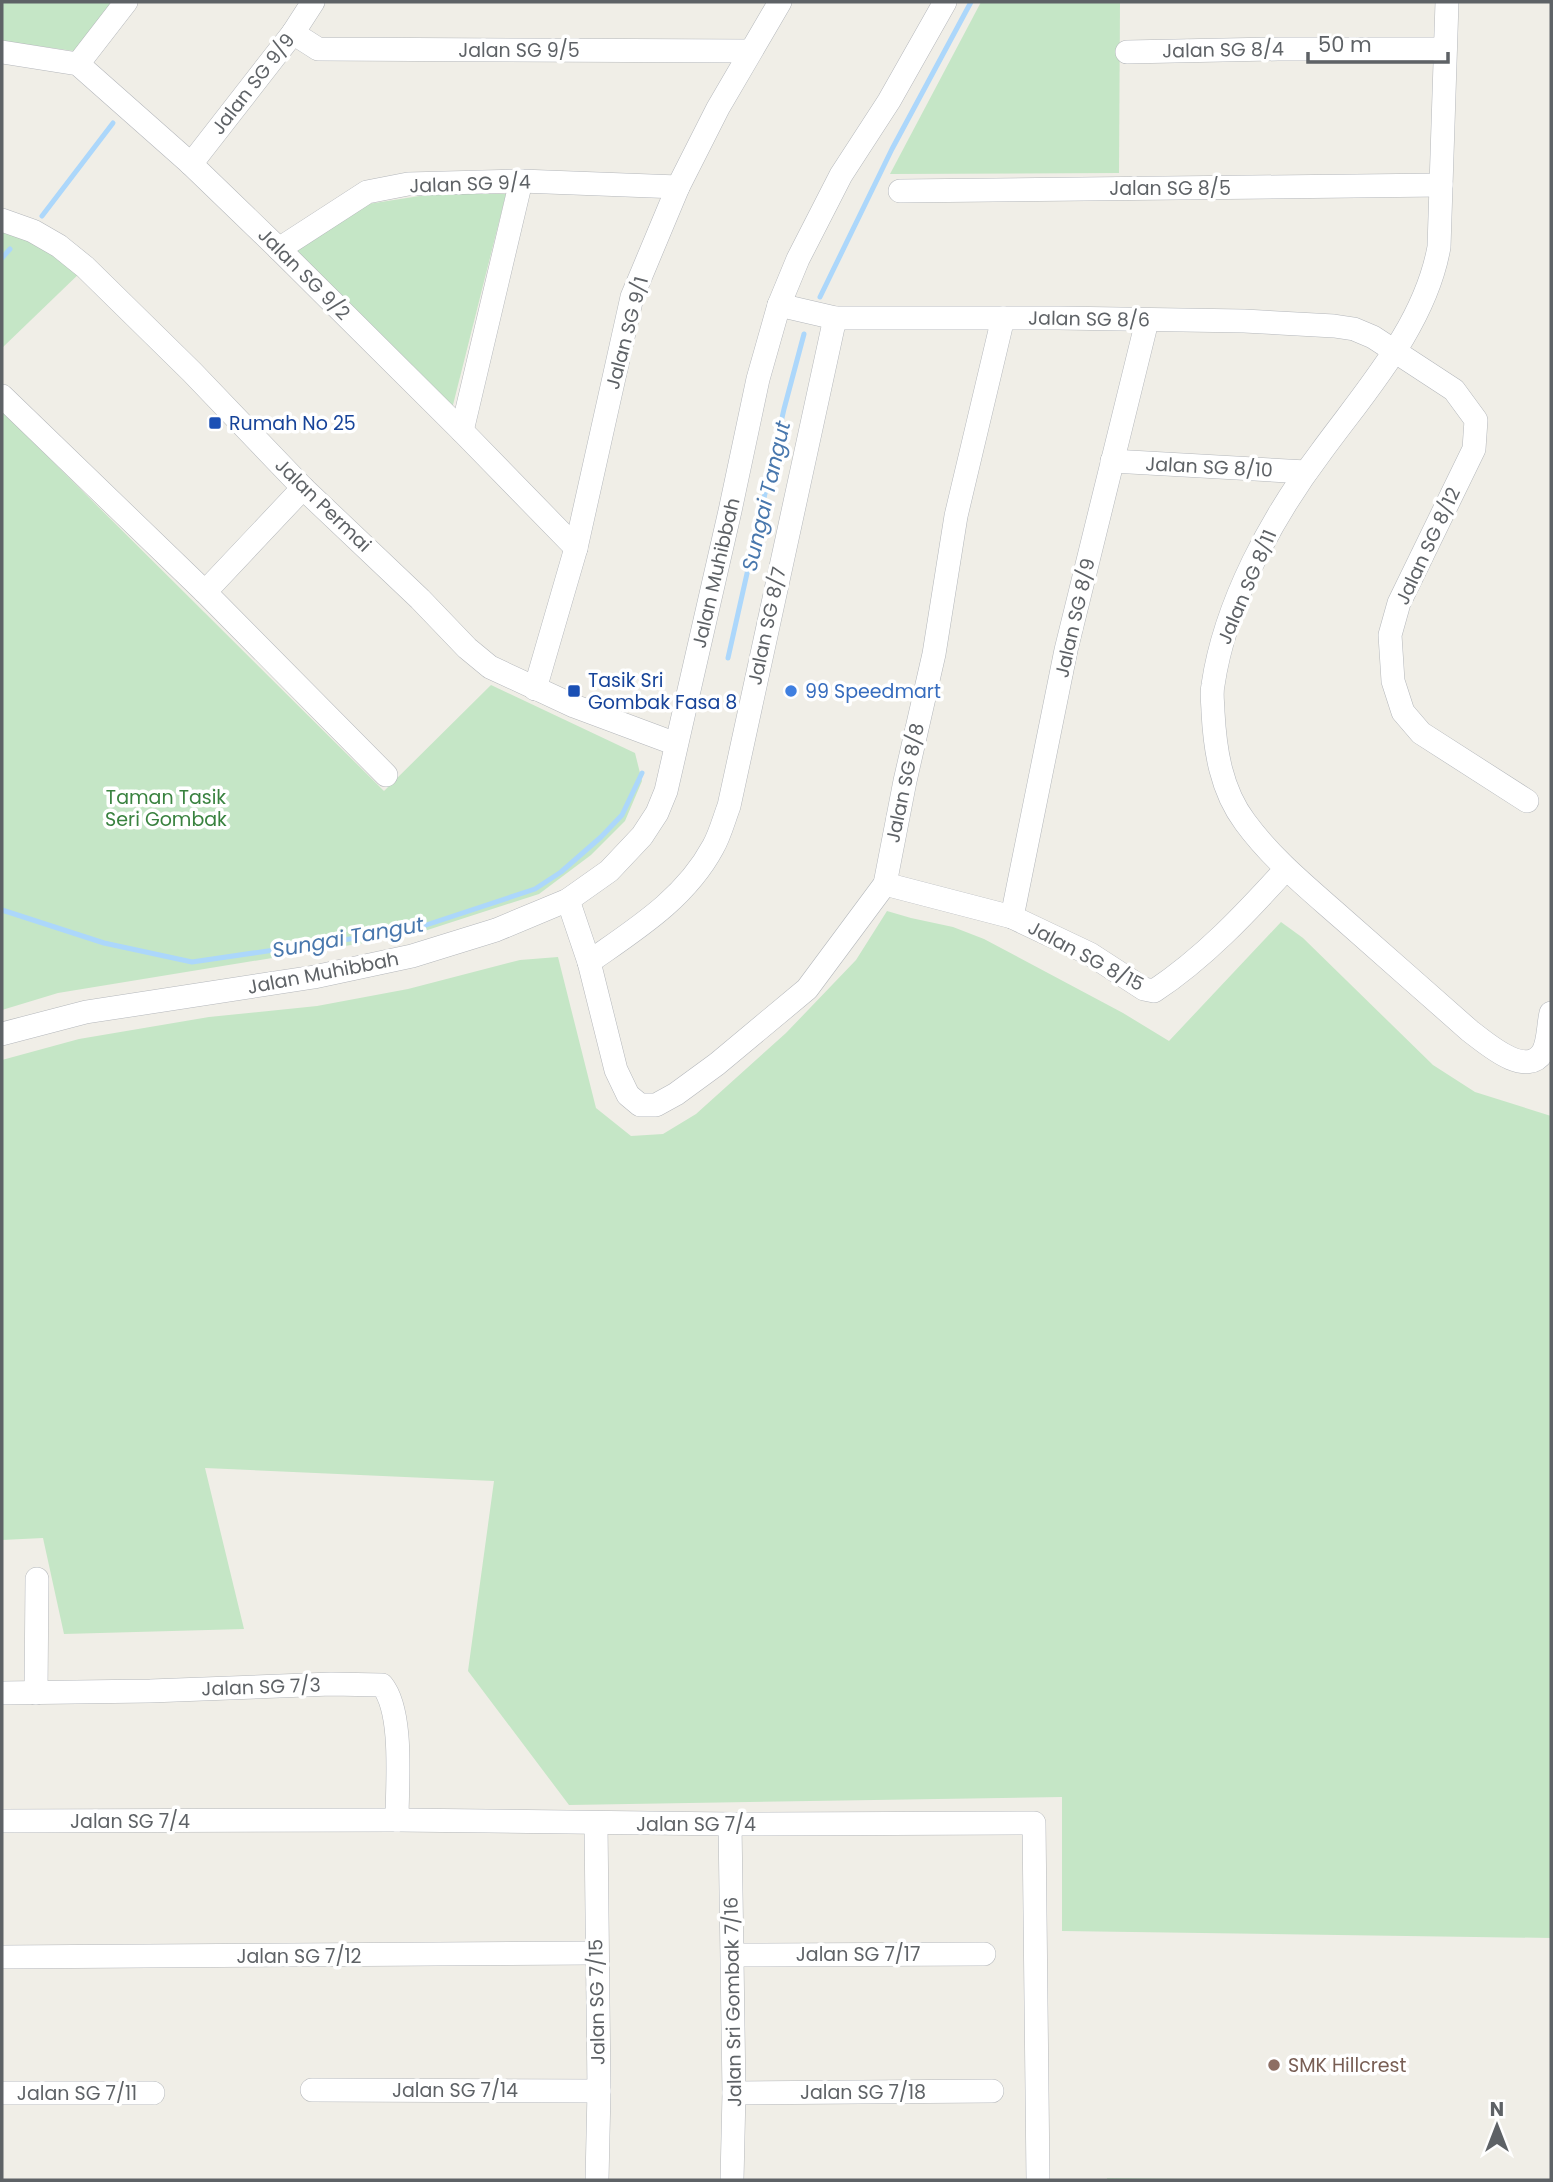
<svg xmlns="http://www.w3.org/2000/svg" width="1553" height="2182" font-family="Poppins,sans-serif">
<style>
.green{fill:#c5e6c6}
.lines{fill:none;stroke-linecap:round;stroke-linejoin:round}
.stream{stroke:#acd7fb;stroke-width:5}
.minor-casing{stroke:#b4b7bb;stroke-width:24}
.minor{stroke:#fff;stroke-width:23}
.transit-dot{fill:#1a4fb4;stroke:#fff;stroke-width:2.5}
.shop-dot{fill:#3f7fe0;stroke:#fff;stroke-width:2.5}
.education-dot{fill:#8d6e63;stroke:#fff;stroke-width:2.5}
.labels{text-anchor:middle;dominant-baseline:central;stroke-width:7;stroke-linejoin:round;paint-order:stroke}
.street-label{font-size:19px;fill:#5e6266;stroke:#fff}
.transit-label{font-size:19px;fill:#164399;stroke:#fff;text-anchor:start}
.shop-label{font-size:19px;fill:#366cbe;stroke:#fff;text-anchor:start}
.park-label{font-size:19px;fill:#39823f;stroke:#fff}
.education-label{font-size:19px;fill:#785e54;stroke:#fff;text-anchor:start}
.water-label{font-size:21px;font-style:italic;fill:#4877ad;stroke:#fff}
</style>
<rect width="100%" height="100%" fill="#f0eee7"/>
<g class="green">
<path d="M2,2H112L74,51L2,41Z"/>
<path d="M981,2H1120L1119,173L890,174Z"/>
<path d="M439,193L506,194L452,409L293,252L368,204Z"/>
<path d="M2,222L85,268L2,348Z"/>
<path d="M2,411L384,791L491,685L635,753L642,781L625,821L591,855L539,894L412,935L58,993L2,1010Z"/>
<path d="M887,911L911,918L953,927L984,939L1123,1013L1169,1041L1281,922L1303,938L1433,1065L1475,1092L1551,1116V1938L1062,1931V1797L569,1805L468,1671L494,1481L205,1468L244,1629L64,1634L43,1538L2,1540V1060L79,1039L209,1017L317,1006L408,989L520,960L558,957L596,1108L631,1136L663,1134L696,1114L786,1033L856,960Z"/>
<path d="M1107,2178L1282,2180H1107Z"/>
</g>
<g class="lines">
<g class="stream">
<path d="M42,216L113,123"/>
<path d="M2,258L10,249"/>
<path d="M820,297L892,149L971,2"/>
<path d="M728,658L784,409L804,334"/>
<path d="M2,910L104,943L192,962L411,930L535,889L561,872L601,837L622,815L642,773"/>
</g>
<g class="minor-casing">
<g id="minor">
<path d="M1447,2L1439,247C1425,325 1367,389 1321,452C1272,517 1225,603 1213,685C1211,694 1213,703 1213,712C1215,750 1221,790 1245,822C1272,859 1308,888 1343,919C1385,956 1428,994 1470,1031C1486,1043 1526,1079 1543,1052C1549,1041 1548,1025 1551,1013"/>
<path d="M293,33L318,49L750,51"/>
<path d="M2,52L78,64L191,164L279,249L462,431L576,548"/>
<path d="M1127,52L1278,49H1445"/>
<path d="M78,64L126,2"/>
<path d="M191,164L293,33L313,2"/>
<path d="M900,191L1441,185"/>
<path d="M2,220L33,231L59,246L85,267L192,372L303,488L420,599L467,648L490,667L574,706L676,744"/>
<path d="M279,249L367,192L408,184L521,181L678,187"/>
<path d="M779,305L835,318H1059L1244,321L1334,326L1354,329L1373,337L1454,390L1476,420L1474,449L1399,603L1390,635L1393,681L1403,712L1421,733L1527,801"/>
<path d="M2,396L205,592L386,775"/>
<path d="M462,431L521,181"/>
<path d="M1112,461L1306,472"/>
<path d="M205,592L303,488"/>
<path d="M535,689L576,548L632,297L678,187L718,108L780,2"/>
<path d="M885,884L1012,917L1090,954L1144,989L1154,991C1204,958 1246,913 1286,869"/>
<path d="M568,900L589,962L616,1070L628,1095L640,1105H656L676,1094L717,1064L807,989L885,884L905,781L934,654L956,516L1003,318"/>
<path d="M1012,917L1066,650L1147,321"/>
<path d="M589,962C636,929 685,899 713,847C720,835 724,819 729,806L835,318"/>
<path d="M2,1034L86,1012L314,977L412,956L496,930L568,900L609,871L642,836L657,813L666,791L730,511L758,379L779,305L798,259L841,175L889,101L945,2"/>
<path d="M2,1693L150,1691L331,1684L382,1685C404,1712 397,1785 397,1820"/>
<path d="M36,1693L37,1579"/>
<path d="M2,1821L397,1820L730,1824L1034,1823L1038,2180"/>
<path d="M596,1824L599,2091L597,2180"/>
<path d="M730,1824L734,2093L732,2180"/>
<path d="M733,1955L984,1954"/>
<path d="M2,1957L596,1953"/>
<path d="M312,2090L599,2091"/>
<path d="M2,2093H153"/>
<path d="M734,2093L992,2091"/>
</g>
</g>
<use href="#minor" class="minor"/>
</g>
<g class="transit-dot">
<rect x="208" y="416" width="14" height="14" rx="3.5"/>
<rect x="567" y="684" width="14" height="14" rx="3.5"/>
</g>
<circle class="shop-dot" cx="791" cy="691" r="7"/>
<circle class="education-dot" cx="1274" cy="2065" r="7"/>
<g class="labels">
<g class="street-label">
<text x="519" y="50">Jalan SG 9/5</text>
<text transform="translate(1223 50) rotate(-1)">Jalan SG 8/4</text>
<text transform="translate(253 84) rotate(-52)">Jalan SG 9/9</text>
<text transform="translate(470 184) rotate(-2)">Jalan SG 9/4</text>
<text x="1170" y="188">Jalan SG 8/5</text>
<text transform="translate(304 274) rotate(45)">Jalan SG 9/2</text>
<text transform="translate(1089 319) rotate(1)">Jalan SG 8/6</text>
<text transform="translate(627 333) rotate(-75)">Jalan SG 9/1</text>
<text transform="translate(1209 467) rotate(3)">Jalan SG 8/10</text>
<text transform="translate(323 505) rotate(44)">Jalan Permai</text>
<text transform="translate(1428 546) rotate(-65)">Jalan SG 8/12</text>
<text transform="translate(716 573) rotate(-77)">Jalan Muhibbah</text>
<text transform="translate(1247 587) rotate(-67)">Jalan SG 8/11</text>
<text transform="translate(1075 618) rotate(-77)">Jalan SG 8/9</text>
<text transform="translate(767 626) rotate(-78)">Jalan SG 8/7</text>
<text transform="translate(905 783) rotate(-78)">Jalan SG 8/8</text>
<text transform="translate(1086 956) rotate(28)">Jalan SG 8/15</text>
<text transform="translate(323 973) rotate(-11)">Jalan Muhibbah</text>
<text transform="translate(261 1687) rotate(-2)">Jalan SG 7/3</text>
<text x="130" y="1821">Jalan SG 7/4</text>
<text x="696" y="1824">Jalan SG 7/4</text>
<text x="858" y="1954">Jalan SG 7/17</text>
<text x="299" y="1956">Jalan SG 7/12</text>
<text transform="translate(597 2002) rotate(-91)">Jalan SG 7/15</text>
<text transform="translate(733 2002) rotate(-91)">Jalan Sri Gombak 7/16</text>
<text x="455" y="2090">Jalan SG 7/14</text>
<text x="863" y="2092">Jalan SG 7/18</text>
<text x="77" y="2093">Jalan SG 7/11</text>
</g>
<g class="transit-label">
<text x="229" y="423">Rumah No 25</text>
<text x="588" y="680">Tasik Sri<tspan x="588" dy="22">Gombak Fasa 8</tspan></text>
</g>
<g class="shop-label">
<text x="805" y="691">99 Speedmart</text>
</g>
<g class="park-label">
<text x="166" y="797">Taman Tasik<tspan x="166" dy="22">Seri Gombak</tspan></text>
</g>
<g class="education-label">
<text x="1288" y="2065">SMK Hillcrest</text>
</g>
<g class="water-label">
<text transform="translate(766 496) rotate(-77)">Sungai Tangut</text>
<text transform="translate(348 937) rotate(-10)">Sungai Tangut</text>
</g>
</g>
<rect width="1553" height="2182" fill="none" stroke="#5e6266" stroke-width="7"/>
<g transform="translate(1497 2126)" stroke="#ffffff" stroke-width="5" paint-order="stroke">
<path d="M0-5L12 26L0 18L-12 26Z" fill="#5e6266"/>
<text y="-10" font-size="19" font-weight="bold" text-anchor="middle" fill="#5e6266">N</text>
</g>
<path d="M1308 52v10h140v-10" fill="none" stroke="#5e6266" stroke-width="3.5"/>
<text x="1318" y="52" font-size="21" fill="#5e6266" stroke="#ffffff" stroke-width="5" paint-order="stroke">50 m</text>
</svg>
